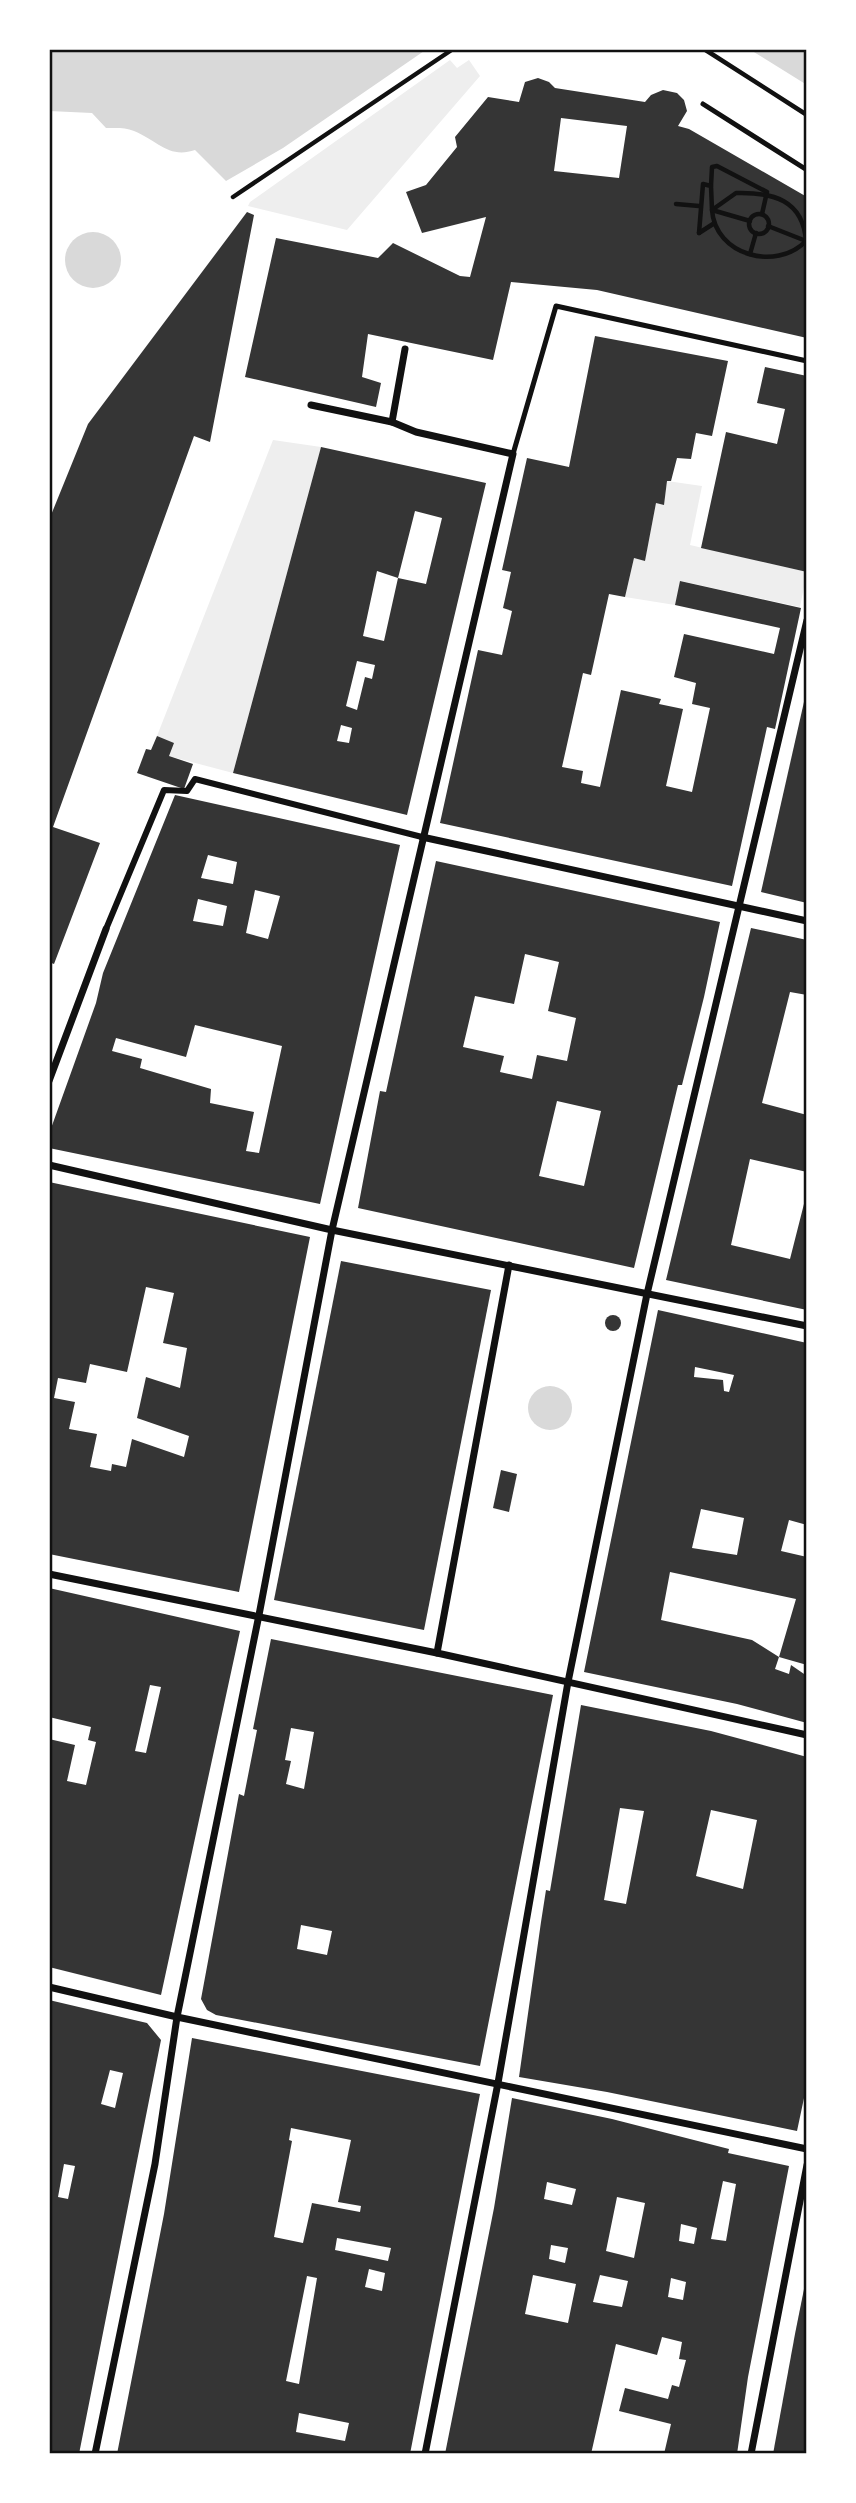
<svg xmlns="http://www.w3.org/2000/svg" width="856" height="2503" font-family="Overpass,sans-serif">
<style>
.green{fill:#eee}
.water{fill:#d9d9d9}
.building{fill:#353535;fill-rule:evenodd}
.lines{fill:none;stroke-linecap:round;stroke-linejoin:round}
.path{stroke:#111;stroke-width:4.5}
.service{stroke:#111;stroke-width:5}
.pedestrian{stroke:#111;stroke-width:6}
.minor{stroke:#111;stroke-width:7}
.neatline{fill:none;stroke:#111;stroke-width:2.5}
</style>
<rect width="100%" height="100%" fill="#fff"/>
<g class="green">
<path d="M450,60L457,68L469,60L480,76L347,230L248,206L250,202Z"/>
<path d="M273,440L321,447L233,773L169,756L157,736Z"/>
<path d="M667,481L702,486L690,545L807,572L800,607L681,581L675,605L625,597L634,558L645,560L656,503L664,504Z"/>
</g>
<g class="water">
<path d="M49,49H427L283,148L226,181L195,150C169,159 158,141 134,131C125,127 115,128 106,128L92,113L49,111Z"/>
<path d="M749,49H807V85Z"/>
<circle cx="93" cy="260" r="28"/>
<circle cx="550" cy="1408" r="22"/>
</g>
<g class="building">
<path d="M538,78L549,82L555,88L645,102L651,95L663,90L677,93L684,100L687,111L678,126L689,129L807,197V338L597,290L511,282L493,360L368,334L362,377L381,383L376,407L245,377L276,238L378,258L393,243L460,276L470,277L486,217L422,233L406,192L426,185L457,147L455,137L488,97L519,102L525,82ZM561,118L627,126L619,178L554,171Z"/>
<path d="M247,212L254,215L210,442L194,436L53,827L100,843L54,964L49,962V520L88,424Z"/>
<path d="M595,336L728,361L712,436L696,433L691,459L677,458L671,481H667L664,505L656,503L645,561L634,558L625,597L609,594L591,675L583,673L562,767L583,771L581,783L600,787L621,690L661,699L659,704L683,709L666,786L692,792L710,708L692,704L696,683L674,677L684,634L774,654L780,628L675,605L680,581L801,608L775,729L767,727L732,886L440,823L478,650L502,655L512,611L503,608L511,572L502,570L527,458L569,467Z"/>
<path d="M765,367L807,376V572L701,548L726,432L777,444L785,409L757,403Z"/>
<path d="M321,447L486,483L407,815L233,773ZM415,511L442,518L426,584L398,578L384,641L363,636L377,571L398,578ZM357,661L375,665L372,679L365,677L357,710L346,706ZM341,725L352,728L349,743L337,741Z"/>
<path d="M806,693H807V903L761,892Z"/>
<path d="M157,736L174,743L169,756L193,764L184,789L137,773L146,749L151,750Z"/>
<path d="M175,795L400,845L320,1204L49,1148V1134L96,1003L103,973ZM208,855L237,862L233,884L201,878ZM255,890L280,896L268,939L246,933ZM198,899L227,906L223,926L193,921ZM195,1025L282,1046L259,1153L246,1151L254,1112L210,1103L211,1089L140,1068L142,1059L112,1051L116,1038L186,1057Z"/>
<path d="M436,861L720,922L704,997L682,1085H678L634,1268L358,1208L380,1091L386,1092ZM525,954L559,962L548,1011L576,1018L567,1061L537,1055L532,1079L500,1072L504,1056L463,1047L475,996L514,1004ZM557,1101L601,1111L584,1186L539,1176Z"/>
<path d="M751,928L807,940V995L790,992L762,1103L807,1115V1172L750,1159L731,1245L790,1259L807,1192V1310L666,1280Z"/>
<path d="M49,1182L310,1237L239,1592L49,1554ZM146,1287L174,1293L163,1343L187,1348L180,1388L146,1377L137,1418L189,1436L184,1457L132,1439L126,1467L112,1464L111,1471L90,1467L97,1434L69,1429L75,1402L54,1398L58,1378L86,1383L90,1364L127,1372Z"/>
<path d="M341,1261L491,1290L424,1630L274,1600Z"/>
<path d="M658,1310L807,1343V1525L789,1520L781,1551L807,1557V1665L779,1657L796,1599L670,1572L661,1620L752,1640L779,1657L775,1669L789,1674L791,1665L807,1676V1723L737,1704L584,1672ZM695,1367L734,1375L729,1392L724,1391L723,1380L694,1377ZM701,1509L744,1518L737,1555L692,1548Z"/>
<circle cx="613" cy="1323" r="8"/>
<path d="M501,1470L517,1474L509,1512L493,1508Z"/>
<path d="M49,1588L240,1631L161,1995L49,1967V1739L75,1745L67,1781L86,1785L96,1742L88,1740L91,1727L49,1717ZM150,1685L161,1687L146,1753L135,1751Z"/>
<path d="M271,1639L553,1695L480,2066L216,2015L207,2010L201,1999L239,1794L244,1796L257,1730L253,1729ZM291,1728L314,1732L304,1789L286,1784L291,1761L285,1760ZM301,1925L332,1931L327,1955L297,1949Z"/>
<path d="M581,1705L711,1731L807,1757V2084L797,2131L607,2092L519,2077L541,1922L546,1890L550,1891ZM620,1808L644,1811L626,1904L604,1900ZM711,1810L757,1820L743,1889L696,1876Z"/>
<path d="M49,2000L147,2023L161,2040L79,2454H49ZM110,2070L123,2073L115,2108L101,2104ZM64,2164L75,2166L68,2199L58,2197Z"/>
<path d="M192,2038L480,2094L410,2454H117L164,2214ZM291,2128L351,2140L338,2202L361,2206L360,2212L312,2203L303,2243L274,2237L292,2141L289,2140ZM337,2238L391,2248L388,2261L335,2250ZM369,2269L385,2273L382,2291L365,2287ZM307,2276L317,2278L299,2384L286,2381ZM299,2413L349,2423L345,2441L296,2432Z"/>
<path d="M512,2098L612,2119L729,2149L728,2153L789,2166L748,2377L737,2454H664L671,2424L619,2411L625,2388L668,2399L672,2385L679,2387L686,2360L679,2359L682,2342L662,2337L657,2355L616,2344L591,2454H445L494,2208ZM723,2181L736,2184L726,2241L711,2239ZM547,2182L576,2189L572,2205L544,2199ZM617,2197L645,2203L634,2258L606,2251ZM681,2224L697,2228L694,2244L679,2241ZM551,2245L568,2248L565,2263L549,2259ZM533,2275L576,2284L568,2323L525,2314ZM600,2275L628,2281L622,2307L593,2302ZM671,2278L686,2282L683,2300L668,2297Z"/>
<path d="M806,2279L807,2454H773L795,2334Z"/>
</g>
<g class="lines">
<g class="path">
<path d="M704,49L807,115"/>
<path d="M711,186L712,167L717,166L767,192L762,214"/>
<path d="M736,193C773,192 803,200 806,241C776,272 715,255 712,210Z"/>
<path d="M233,197L453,49"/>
<path d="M676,204L699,206"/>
<circle cx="759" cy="224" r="10"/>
<path d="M768,226L806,241"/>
<path d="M699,233L703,184L711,186L712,210L750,221"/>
<path d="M699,233L713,224"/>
<path d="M750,254L756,233"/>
</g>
<g class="service">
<path d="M703,104L807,170"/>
<path d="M513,454L556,306L807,361"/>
</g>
<path class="pedestrian" d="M106,929L164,790L187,791L195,779L422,837"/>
<g class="minor">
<path d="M311,405L392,422"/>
<path d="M422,837L807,921"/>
<path d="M49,1081L106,929"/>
<path d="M49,1165L332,1230L807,1326"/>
<path d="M49,1574L437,1653L807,1735"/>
<path d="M437,1653L509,1265"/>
<path d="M49,1987L177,2017L807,2149"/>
<path d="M95,2454L155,2164L177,2017L259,1615L332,1230L513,454L416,432L392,422L405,349"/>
<path d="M425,2454L498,2083L568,1682L647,1294L807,620"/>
<path d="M751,2454L807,2165"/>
</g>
</g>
<rect width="856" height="2503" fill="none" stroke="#ffffff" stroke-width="102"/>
<rect x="51" y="51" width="754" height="2401" class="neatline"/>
</svg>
